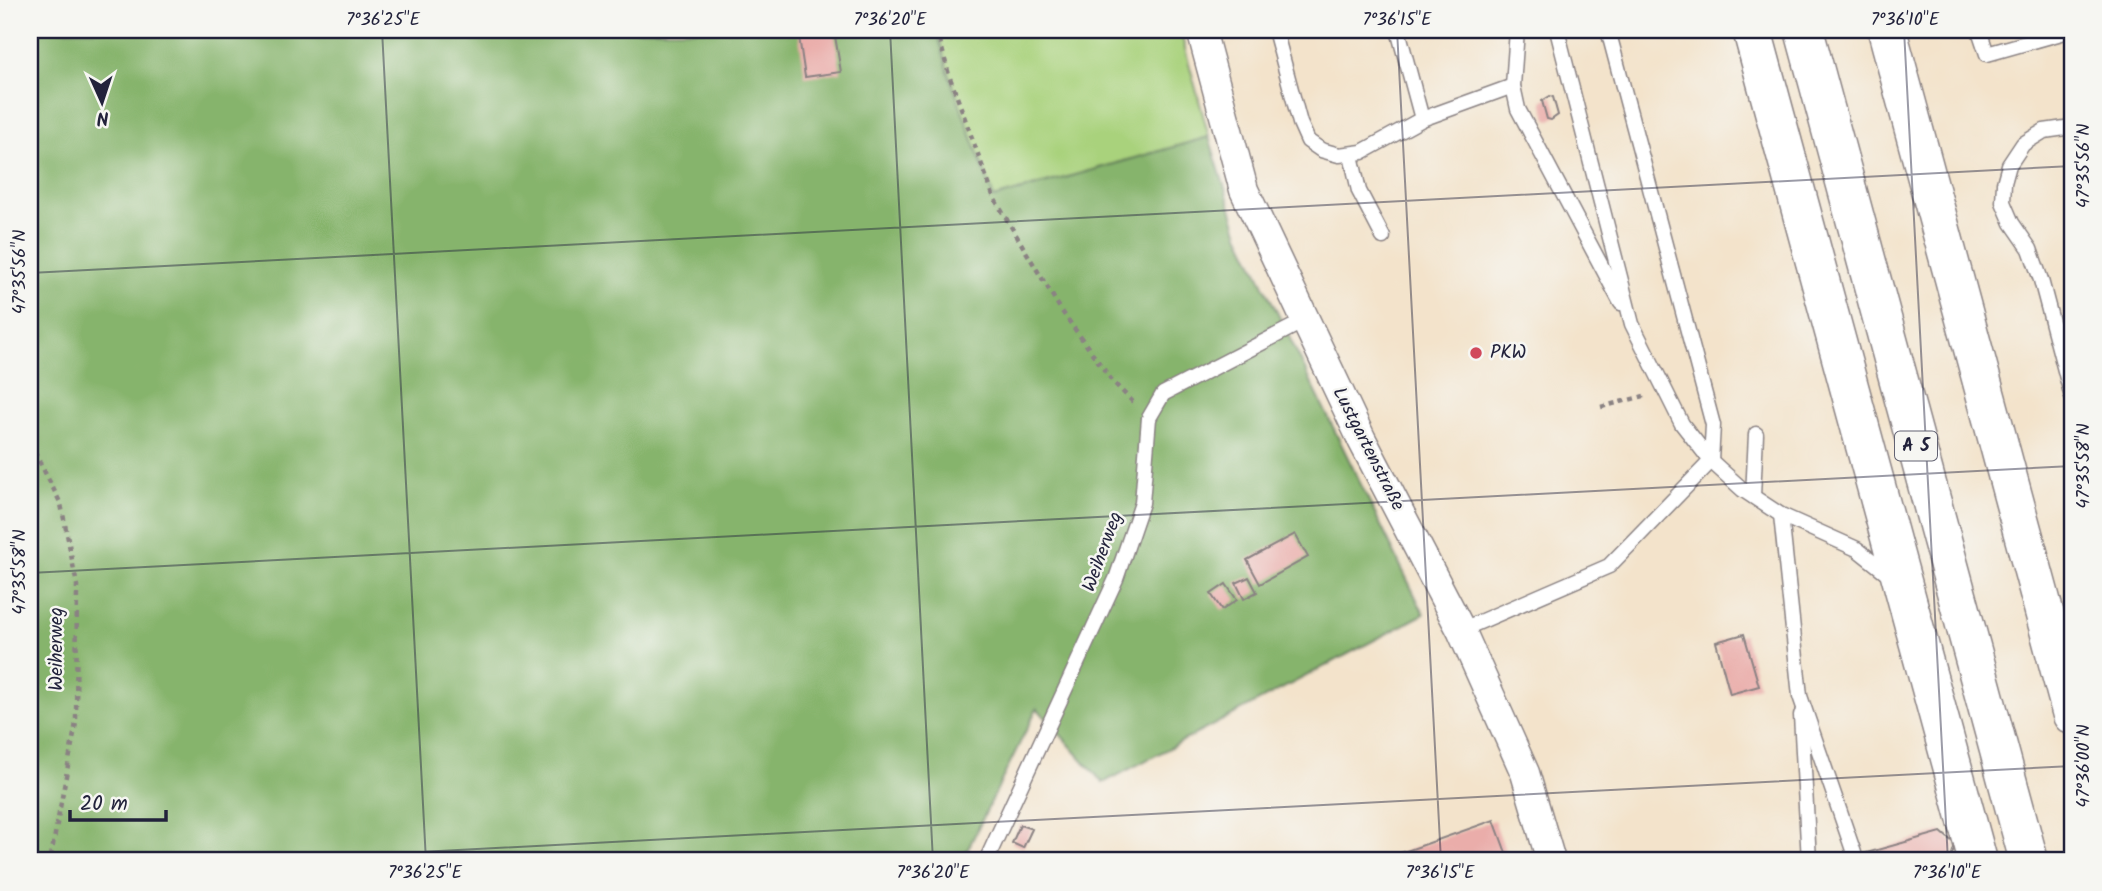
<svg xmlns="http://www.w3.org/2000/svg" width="2102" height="891" font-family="Kalam,sans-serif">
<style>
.green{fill:#a9d27c;stroke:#667a5c;stroke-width:2}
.forest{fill:#86b46c;stroke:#546b54;stroke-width:2}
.building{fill:#eaadaa}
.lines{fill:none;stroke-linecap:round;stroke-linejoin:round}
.service-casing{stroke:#8a8283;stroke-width:17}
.minor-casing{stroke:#8a8283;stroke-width:31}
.motorway-casing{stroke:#8a8283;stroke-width:41}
.path{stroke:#8a8283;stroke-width:4.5;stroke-dasharray:5 5;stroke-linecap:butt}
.service{stroke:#fff;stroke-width:14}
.minor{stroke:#fff;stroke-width:28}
.motorway{stroke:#fff;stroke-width:38}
.ticks{fill:none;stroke:#22223b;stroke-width:2;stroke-opacity:0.45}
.poi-dot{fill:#d1495b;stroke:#f6f6f2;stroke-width:2.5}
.labels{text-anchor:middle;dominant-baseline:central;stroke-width:5;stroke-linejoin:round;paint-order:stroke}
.shield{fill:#f6f6f2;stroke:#626272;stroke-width:2}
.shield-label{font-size:18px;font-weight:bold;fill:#22223b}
.poi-label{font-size:19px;fill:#22223b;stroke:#f6f6f2;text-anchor:start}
.street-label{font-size:19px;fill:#22223b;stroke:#f6f6f2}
.neatline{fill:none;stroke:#22223b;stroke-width:2.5}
.ticks-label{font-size:18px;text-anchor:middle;fill:#22223b}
</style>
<rect width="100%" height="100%" fill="#f6f6f2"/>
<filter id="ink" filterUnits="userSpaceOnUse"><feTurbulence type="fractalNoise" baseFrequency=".0143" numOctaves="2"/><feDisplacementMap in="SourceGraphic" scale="14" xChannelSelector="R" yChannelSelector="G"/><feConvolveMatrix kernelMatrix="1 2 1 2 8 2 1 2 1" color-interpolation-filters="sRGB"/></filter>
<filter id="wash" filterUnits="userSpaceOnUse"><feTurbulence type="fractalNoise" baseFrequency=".00686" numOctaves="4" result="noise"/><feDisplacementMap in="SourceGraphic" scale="28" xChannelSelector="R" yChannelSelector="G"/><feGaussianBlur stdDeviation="1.57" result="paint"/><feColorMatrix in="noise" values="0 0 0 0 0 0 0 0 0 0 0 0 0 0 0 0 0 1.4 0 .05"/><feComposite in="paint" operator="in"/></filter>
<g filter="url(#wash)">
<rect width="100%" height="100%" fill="#f3e3cb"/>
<path class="green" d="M937,30H1180L1209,137L994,198L949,75Z"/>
<path class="forest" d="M30,30H937L949,75L994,198L1209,137L1239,234L1424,614L1103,783L1037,708L962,861H30Z"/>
<g id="blocks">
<g class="building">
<path d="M798,30H834L841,72L805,77Z"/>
<path d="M1550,96L1553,97L1558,115L1551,120L1547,119L1542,101Z"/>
<path d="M1295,534L1308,557L1260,584L1247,560Z"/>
<path d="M1249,577L1257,592L1244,599L1236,583Z"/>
<path d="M1226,584L1237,600L1222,610L1211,594Z"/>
<path d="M1744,634L1759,686L1730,694L1716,642Z"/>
<path d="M1494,820L1509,861H1378Z"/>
<path d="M1020,825L1032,829L1023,848L1012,843Z"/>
<path d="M1941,832L1955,844L1950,861H1838Z"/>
</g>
</g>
</g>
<g filter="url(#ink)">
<use href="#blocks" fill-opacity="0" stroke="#8a8283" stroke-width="2"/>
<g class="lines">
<g class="service-casing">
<g id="service">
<path d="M1275,30L1300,123L1308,141L1321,150L1339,155L1362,152L1422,119L1513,86"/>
<path d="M1398,30L1422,119"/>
<path d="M1517,30L1513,86L1518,109L1621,303"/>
<path d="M1557,30L1632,324L1682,424L1711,461L1743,490L1781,515L1857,549L1891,576"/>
<path d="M1979,30L1987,54L2072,30"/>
<path d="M2072,127L2044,131L2023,144L2009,165L2004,183L2003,202L2012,223L2030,249L2041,280L2072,397"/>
<path d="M1351,155L1359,191L1383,237"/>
<path d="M1753,496L1756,434"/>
<path d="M1781,515L1800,696L1854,853"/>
<path d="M1461,630L1609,566L1711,461L1713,425L1608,30"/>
<path d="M1801,715L1809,861"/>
<path d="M986,861L1116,579L1142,503L1149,418L1163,394L1304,321"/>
</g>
</g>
<g class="minor-casing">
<path id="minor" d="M1201,30L1244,190L1362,440L1461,630L1525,773L1551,861"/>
</g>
<g class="motorway-casing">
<g id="motorway">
<path d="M1752,30L1978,861"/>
<path d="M1804,30L2029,861"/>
<path d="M1887,30L2072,715"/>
</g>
</g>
<g class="path">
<path d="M937,30L949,75L994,198L1061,310L1113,382L1134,403"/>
<path d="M1601,407L1644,396"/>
<path d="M30,443L61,504L77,585L76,723L50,861"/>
</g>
<use href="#service" class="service"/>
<use href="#minor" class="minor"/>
<use href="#motorway" class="motorway"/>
</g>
</g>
<path class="ticks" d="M382,30L426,861M890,30L933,861M1397,30L1441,861M1904,30L1948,861M30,273L2072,166M30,573L2072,466M247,861L2072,766"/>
<circle class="poi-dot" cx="1476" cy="353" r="7"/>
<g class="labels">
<rect class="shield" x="1895" y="431.5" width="42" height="29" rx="5"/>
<g class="shield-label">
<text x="1916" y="446">A 5</text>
</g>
<g class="poi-label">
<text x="1490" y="353">PKW</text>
</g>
<g class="street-label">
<text transform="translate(1368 449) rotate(63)">Lustgartenstraße</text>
<text transform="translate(1103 552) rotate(-70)">Weiherweg</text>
<text transform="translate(57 649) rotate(-90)">Weiherweg</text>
</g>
</g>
<rect width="2102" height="891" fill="none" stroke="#f6f6f2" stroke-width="77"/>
<g transform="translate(102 102) rotate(177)" stroke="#f6f6f2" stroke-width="5" paint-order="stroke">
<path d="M0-5L12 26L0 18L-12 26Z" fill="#22223b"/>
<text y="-10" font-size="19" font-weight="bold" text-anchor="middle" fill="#22223b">N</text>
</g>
<path d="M70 810v10h96v-10" fill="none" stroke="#22223b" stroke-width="3.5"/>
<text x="80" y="810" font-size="21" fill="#22223b" stroke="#f6f6f2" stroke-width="5" paint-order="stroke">20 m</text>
<rect x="38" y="38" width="2026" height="814" class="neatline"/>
<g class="ticks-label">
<text x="383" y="25">7°36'25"E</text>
<text x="890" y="25">7°36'20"E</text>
<text x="1397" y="25">7°36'15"E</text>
<text x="1905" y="25">7°36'10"E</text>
<text transform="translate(2083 166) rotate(-90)" y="6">47°35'56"N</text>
<text transform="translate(19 272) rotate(-90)" y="6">47°35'56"N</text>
<text transform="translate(2083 466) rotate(-90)" y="6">47°35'58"N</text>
<text transform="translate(19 572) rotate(-90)" y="6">47°35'58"N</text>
<text transform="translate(2083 766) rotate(-90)" y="6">47°36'00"N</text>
<text x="425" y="878">7°36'25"E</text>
<text x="933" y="878">7°36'20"E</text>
<text x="1440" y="878">7°36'15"E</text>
<text x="1947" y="878">7°36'10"E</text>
</g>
</svg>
